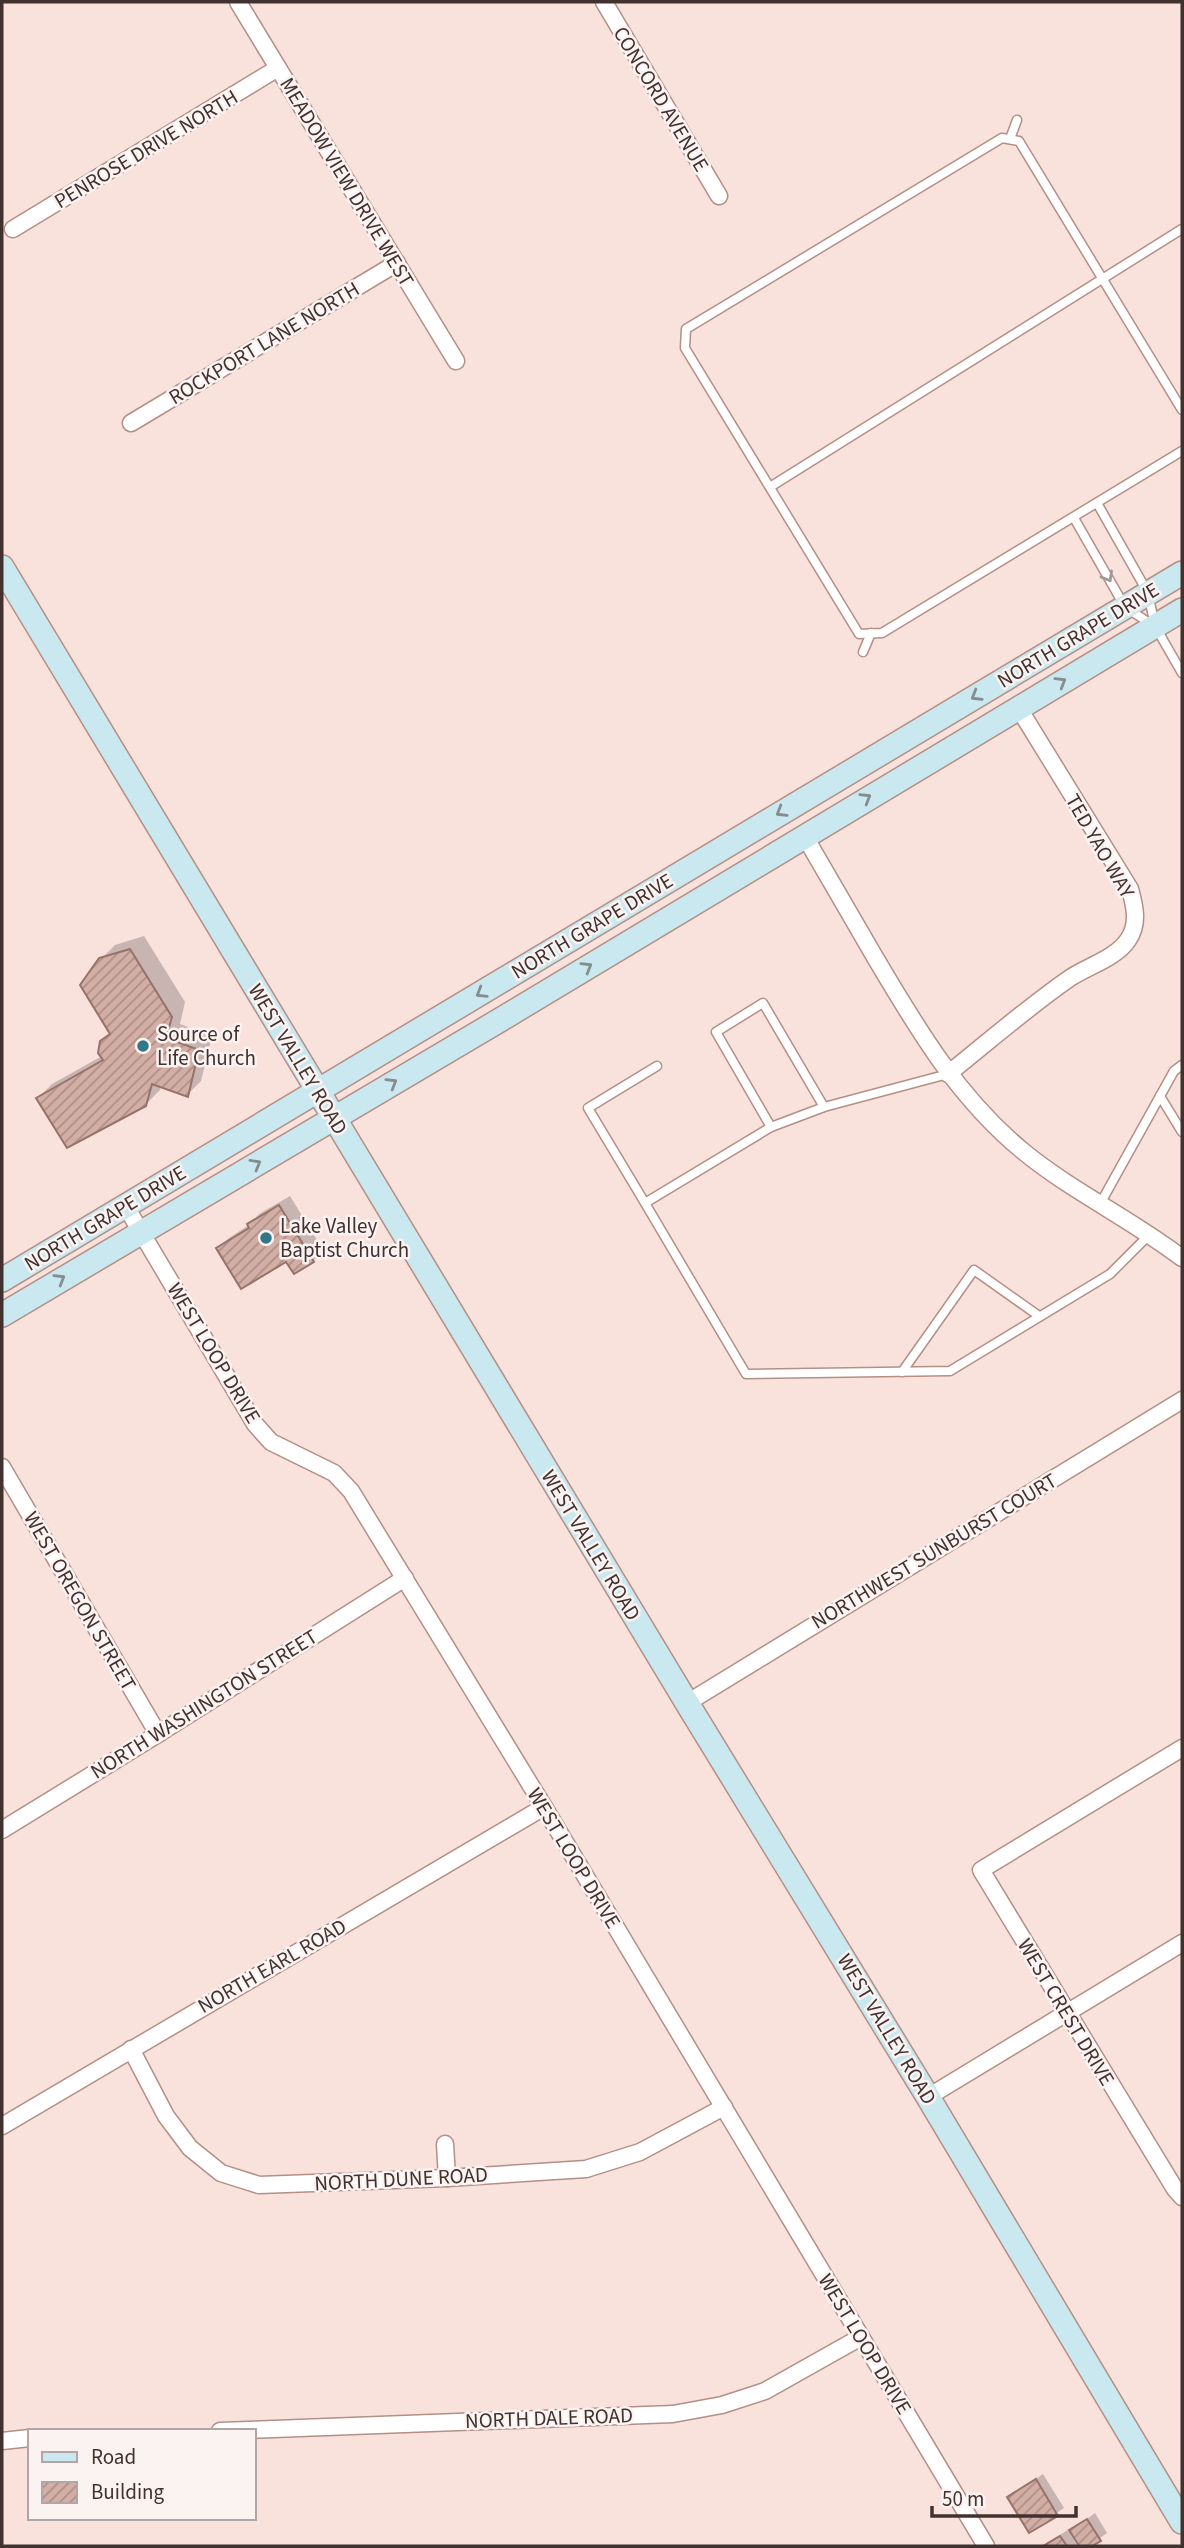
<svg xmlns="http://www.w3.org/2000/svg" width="1184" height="2548" font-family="'Source Sans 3',sans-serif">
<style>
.shadow{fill:#0003}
.building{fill:url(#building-hatch);stroke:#95736a;stroke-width:2}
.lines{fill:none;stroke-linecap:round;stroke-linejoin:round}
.lane-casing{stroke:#b38f86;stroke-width:11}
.street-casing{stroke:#b38f86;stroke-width:19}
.secondary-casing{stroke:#b38f86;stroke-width:26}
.lane{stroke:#fff;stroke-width:8}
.street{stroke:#fff;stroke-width:16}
.secondary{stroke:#cae8ef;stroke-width:23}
.oneway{stroke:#a09897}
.oneway2{stroke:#868d8f}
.poi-dot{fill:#337687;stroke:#fbf3f1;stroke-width:2.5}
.labels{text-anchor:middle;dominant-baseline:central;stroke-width:5;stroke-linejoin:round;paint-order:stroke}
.street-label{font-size:21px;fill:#41322f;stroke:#fbf3f1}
.poi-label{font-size:21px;fill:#41322f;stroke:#fbf3f1;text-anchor:start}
</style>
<defs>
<pattern id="building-hatch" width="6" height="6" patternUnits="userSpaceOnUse" patternTransform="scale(1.75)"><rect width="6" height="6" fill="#d3aea5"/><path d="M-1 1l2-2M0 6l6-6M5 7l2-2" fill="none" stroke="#ad8e87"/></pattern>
</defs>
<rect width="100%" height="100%" fill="#fae2dc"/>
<g class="shadow">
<path d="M144,936L185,1002L180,1024L212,1036L201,1081L187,1095L161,1086L160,1090L145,1105L38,1098L52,1084L102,1056V1042L111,1032L101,959L115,945Z"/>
<path d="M290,1196L323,1250L313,1261L287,1260L218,1248L229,1238L249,1225L259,1214Z"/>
<path d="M1043,2474L1064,2508L1030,2531L1009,2497Z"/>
<path d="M1095,2513L1107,2533L1089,2546H1081L1072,2530Z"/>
<path d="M1068,2530L1077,2546H1044L1048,2542Z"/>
</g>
<g class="building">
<path d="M130,949L172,1017L166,1038L199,1050L188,1097L152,1084L146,1106L67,1148L36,1098L103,1060L98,1053L100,1041L110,1034L80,985L99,958Z"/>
<path d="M279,1205L314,1262L294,1274L286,1262L241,1289L216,1248L249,1228L247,1224Z"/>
<path d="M1036,2479L1058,2516L1029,2533L1007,2497Z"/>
<path d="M1087,2519L1101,2541L1092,2546H1079L1069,2530Z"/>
<path d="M1060,2536L1067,2546H1043Z"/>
</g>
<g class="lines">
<g class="lane-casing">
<g id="lane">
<path d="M1010,139L1017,120"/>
<path d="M1182,410L1019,141L1002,138L686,329L685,348L859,634L882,633L1182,451"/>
<path d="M770,487L1182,229"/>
<path d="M1097,503L1148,593L1155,626L1182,673"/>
<path d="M1074,518L1125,607L1151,624"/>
<path d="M863,652L871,633"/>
<path d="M948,1074L824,1107L771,1127L645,1203L746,1374L950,1371L1110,1274L1149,1235"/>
<path d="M1160,1096L1182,1132"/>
<path d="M771,1127L716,1032L763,1003L824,1107"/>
<path d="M645,1203L588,1108L657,1066"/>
<path d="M1100,1204L1174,1071L1182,1065"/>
<path d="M902,1372L974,1270L1039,1316"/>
</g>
</g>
<g class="street-casing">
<g id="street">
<path d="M238,2L456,361"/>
<path d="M604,2L719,196"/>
<path d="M13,229L278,68"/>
<path d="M131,423L397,263"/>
<path d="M804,835C828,877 852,918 876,959C918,1030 959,1099 1024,1152C1073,1192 1131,1219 1182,1258"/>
<path d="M948,1074C988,1042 1028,1007 1070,978C1088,966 1116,958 1128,940C1139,924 1135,907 1130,889L1018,707"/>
<path d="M125,1205L255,1424L271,1442L334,1473L351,1491L544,1807L986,2546"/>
<path d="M2,1467L158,1734"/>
<path d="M687,1703L1182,1400"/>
<path d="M1182,1748L981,1870L1175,2189L1182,2197"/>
<path d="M2,1830L158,1734L405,1578"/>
<path d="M131,2049L166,2116L190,2148L221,2173L259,2185L447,2178L586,2169L640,2152L724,2107"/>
<path d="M928,2097L1182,1943"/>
<path d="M2,2126L544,1807"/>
<path d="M445,2144L447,2178"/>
<path d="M220,2431L673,2414L722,2405L765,2391L861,2337"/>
<path d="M2,2441L30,2438"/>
</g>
</g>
<g class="secondary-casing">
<g id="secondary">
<path d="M2,567L687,1703L928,2097L1182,2522"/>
<path d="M2,1280L1182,573"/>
<path d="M2,1315L505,1017L1182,610"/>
</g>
</g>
<use href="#lane" class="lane"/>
<use href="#street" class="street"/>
<use href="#secondary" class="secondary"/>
</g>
<defs><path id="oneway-chevron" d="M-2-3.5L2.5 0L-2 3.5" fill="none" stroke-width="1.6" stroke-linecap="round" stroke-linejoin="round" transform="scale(1.75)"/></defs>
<use class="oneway" href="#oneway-chevron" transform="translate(1108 577) rotate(60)"/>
<g class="oneway2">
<use href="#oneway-chevron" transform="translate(1061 682) rotate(-31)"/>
<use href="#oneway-chevron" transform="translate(976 696) rotate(149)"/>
<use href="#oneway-chevron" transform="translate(866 798) rotate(-31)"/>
<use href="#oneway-chevron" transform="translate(781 812) rotate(149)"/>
<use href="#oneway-chevron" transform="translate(587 967) rotate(-31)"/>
<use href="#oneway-chevron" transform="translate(481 993) rotate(149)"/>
<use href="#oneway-chevron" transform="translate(392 1083) rotate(-31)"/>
<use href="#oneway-chevron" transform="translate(256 1164) rotate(-30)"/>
<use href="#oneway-chevron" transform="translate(60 1279) rotate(-31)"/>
</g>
<g class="poi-dot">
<circle cx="143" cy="1046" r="7"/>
<circle cx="266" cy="1238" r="7"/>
</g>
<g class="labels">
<g class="street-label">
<text transform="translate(661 99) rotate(59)">CONCORD AVENUE</text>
<text transform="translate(146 149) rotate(-31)">PENROSE DRIVE NORTH</text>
<text transform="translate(347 182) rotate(59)">MEADOW VIEW DRIVE WEST</text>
<text transform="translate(264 343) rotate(-31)">ROCKPORT LANE NORTH</text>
<text transform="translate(1078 635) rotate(-31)">NORTH GRAPE DRIVE</text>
<text transform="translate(1100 846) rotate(60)">TED YAO WAY</text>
<text transform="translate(592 926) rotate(-31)">NORTH GRAPE DRIVE</text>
<text transform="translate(298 1059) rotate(59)">WEST VALLEY ROAD</text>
<text transform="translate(105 1218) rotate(-31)">NORTH GRAPE DRIVE</text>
<text transform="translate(214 1353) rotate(59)">WEST LOOP DRIVE</text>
<text transform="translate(591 1545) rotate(59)">WEST VALLEY ROAD</text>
<text transform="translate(934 1551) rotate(-31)">NORTHWEST SUNBURST COURT</text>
<text transform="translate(80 1601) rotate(60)">WEST OREGON STREET</text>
<text transform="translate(204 1704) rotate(-32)">NORTH WASHINGTON STREET</text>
<text transform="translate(574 1858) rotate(59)">WEST LOOP DRIVE</text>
<text transform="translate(272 1966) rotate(-30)">NORTH EARL ROAD</text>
<text transform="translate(1066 2012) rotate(59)">WEST CREST DRIVE</text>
<text transform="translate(887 2029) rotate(59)">WEST VALLEY ROAD</text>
<text transform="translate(401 2179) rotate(-3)">NORTH DUNE ROAD</text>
<text transform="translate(865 2344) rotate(59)">WEST LOOP DRIVE</text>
<text transform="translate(549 2418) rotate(-2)">NORTH DALE ROAD</text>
</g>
<g class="poi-label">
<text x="157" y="1034">Source of<tspan x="157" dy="24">Life Church</tspan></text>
<text x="280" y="1226">Lake Valley<tspan x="280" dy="24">Baptist Church</tspan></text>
</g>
</g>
<rect width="1184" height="2548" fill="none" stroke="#41322f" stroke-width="7"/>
<rect x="28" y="2429" width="228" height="91" fill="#fbf3f1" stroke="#b1a6a3" stroke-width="2"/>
<rect x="42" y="2452" width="35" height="10" fill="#cae8ef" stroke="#b1a6a3" stroke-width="2"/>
<text x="91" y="2464" font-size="21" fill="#41322f">Road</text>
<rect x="42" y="2482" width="35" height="21" fill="url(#building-hatch)" stroke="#b1a6a3" stroke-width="2"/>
<text x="91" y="2499" font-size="21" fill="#41322f">Building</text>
<path d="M932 2506v10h144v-10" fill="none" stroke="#41322f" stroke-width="3.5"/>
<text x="942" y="2506" font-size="21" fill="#41322f" stroke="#fbf3f1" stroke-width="5" paint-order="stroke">50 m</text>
</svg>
